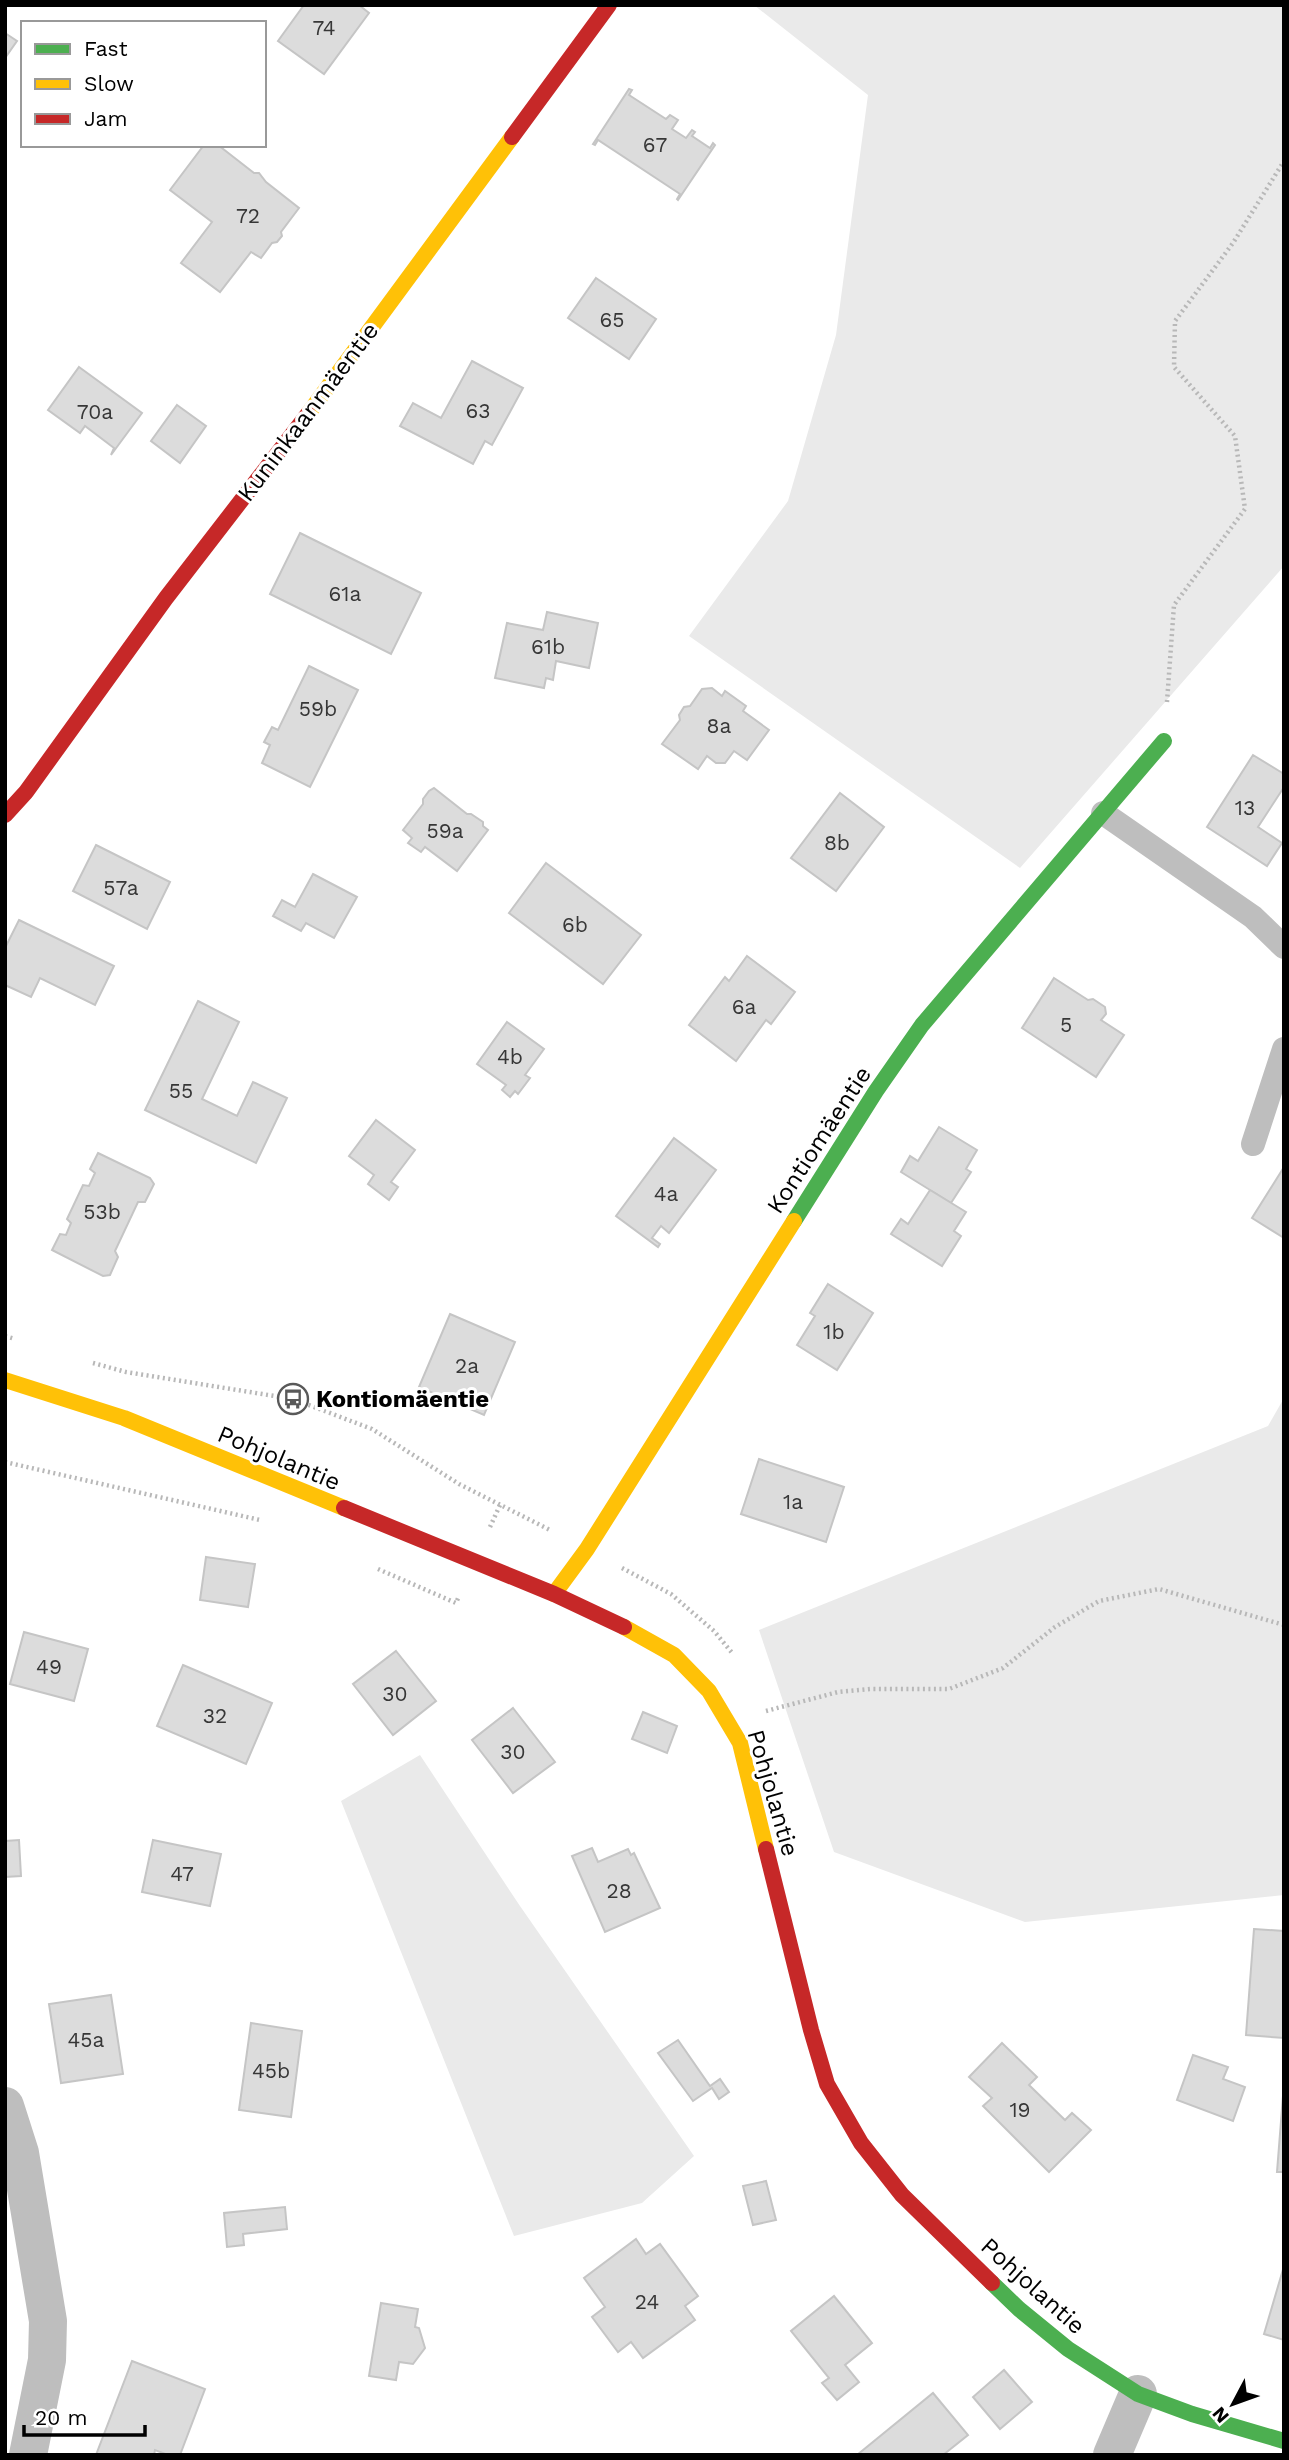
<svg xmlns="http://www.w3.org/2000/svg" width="1289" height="2460" font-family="'Work Sans',sans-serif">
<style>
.green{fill:#eaeaea}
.building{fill:#dcdcdc;stroke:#c5c5c5;stroke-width:2}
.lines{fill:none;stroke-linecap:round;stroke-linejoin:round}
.path{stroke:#b8b8b8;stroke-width:4.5;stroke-dasharray:2 3.5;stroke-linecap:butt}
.lane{stroke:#bebebe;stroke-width:24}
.street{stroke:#bebebe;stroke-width:38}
.fast{stroke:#4caf50;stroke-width:16}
.slow{stroke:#ffc107;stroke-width:16}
.jam{stroke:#c62828;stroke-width:16}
.labels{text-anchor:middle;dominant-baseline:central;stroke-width:6;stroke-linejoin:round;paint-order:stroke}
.number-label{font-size:21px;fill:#373737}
.street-label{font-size:24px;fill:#000;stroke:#fff}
.poi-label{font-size:24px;font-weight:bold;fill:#000;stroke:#fff;text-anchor:start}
</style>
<rect width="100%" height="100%" fill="#fff"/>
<g class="green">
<path d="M754,5H1284V566L1020,868L689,636L788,501L836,335L868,95Z"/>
<path d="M1284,1398V1895L1025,1922L834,1852L759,1630L1268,1426Z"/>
<path d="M420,1755L520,1906L694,2156L642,2203L514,2236L341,1801Z"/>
</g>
<g class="building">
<path d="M304,5H359L369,13L324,74L278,41Z"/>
<path d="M5,33L17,41L5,58Z"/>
<path d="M629,89L632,90L629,95L666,119L670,115L678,120L672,129L686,138L692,130L695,132L692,136L710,148L713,143L715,145L678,200L677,199L680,194L598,140L595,145L593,144Z"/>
<path d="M204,145H218L254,173H259L266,182L299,208L281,232L282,236L277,242L272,243L261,258L251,252L220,292L181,263L212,222L170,190Z"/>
<path d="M596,278L656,319L629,359L568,318Z"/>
<path d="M472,361L523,388L492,445L485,441L473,464L400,426L413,403L441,418Z"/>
<path d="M79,367L142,413L111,455L114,448L85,426L80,433L48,410Z"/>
<path d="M177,405L206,426L180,463L151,441Z"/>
<path d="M300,533L421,593L391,654L270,594Z"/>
<path d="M547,612L598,623L589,668L556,661L553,680L546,678L544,688L495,678L507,623L543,630Z"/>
<path d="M309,666L358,690L310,787L262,763L270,745L264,742L272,727L278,730Z"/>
<path d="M712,688L722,696L725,691L746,706L743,711L769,730L747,760L734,751L725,763H716L707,756L698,769L662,744L680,720L679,715L684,707L690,706L702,689Z"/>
<path d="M1253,755L1284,774V787L1258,827L1282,843L1267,866L1207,827Z"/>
<path d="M434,788L467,814H471L483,822V826L488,830L457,871L425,847L421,852L408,843L412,838L403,830L423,804V799L429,791Z"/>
<path d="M840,793L884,827L836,891L791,858Z"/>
<path d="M96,845L170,882L147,929L73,891Z"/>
<path d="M546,863L641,935L603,984L509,913Z"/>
<path d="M313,874L357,897L334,938L306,923L301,931L273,916L282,900L295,907Z"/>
<path d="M19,920L114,966L95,1005L40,978L31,997L5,985V948Z"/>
<path d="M747,956L795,992L771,1024L766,1020L736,1061L689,1025L725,977L729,981Z"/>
<path d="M1054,978L1088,1000L1093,999L1105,1007L1106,1014L1101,1020L1124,1035L1096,1077L1022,1028Z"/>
<path d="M198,1001L239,1022L202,1099L237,1116L253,1082L287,1098L256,1163L145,1110Z"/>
<path d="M507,1022L544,1049L525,1075L530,1078L518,1094L515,1091L510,1097L502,1090L506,1085L477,1064Z"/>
<path d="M376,1120L415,1150L391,1182L398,1187L389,1200L368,1184L374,1175L349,1156Z"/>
<path d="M939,1127L977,1150L966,1169L971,1172L951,1203L901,1172L910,1156L918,1161Z"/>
<path d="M674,1138L716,1170L669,1233L661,1226L652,1238L660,1244L658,1247L616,1216Z"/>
<path d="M98,1153L150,1178L154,1184L145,1202H138L115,1251L118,1257L110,1275L103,1276L52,1250L60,1234L66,1235L71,1223L67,1219L83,1185L89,1186L95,1173L90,1169Z"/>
<path d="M1284,1167V1238L1252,1218Z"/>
<path d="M930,1190L966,1212L954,1231L961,1236L942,1266L891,1234L901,1219L908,1224Z"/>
<path d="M828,1284L873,1313L837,1370L797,1345L815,1316L810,1313Z"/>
<path d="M450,1314L515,1342L484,1415L419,1387Z"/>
<path d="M759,1459L844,1487L826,1542L741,1514Z"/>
<path d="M206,1557L255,1564L248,1607L200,1600Z"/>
<path d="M24,1632L88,1649L74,1701L10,1684Z"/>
<path d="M396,1651L436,1701L393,1735L353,1684Z"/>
<path d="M183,1665L272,1703L246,1764L157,1726Z"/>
<path d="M513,1708L555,1762L513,1793L472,1740Z"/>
<path d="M643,1712L677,1726L667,1753L632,1739Z"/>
<path d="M19,1840L21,1876L5,1877V1841Z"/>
<path d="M153,1840L221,1854L210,1906L142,1892Z"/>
<path d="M592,1848L598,1862L628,1849L631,1855L634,1853L660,1908L605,1932L572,1856Z"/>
<path d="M1254,1929L1284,1931V2038L1246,2035Z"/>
<path d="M111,1995L123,2074L61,2083L49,2004Z"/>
<path d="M251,2023L302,2031L291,2117L239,2110Z"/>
<path d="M678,2040L710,2086L720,2079L729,2092L719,2099L712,2088L693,2101L658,2053Z"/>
<path d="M1002,2043L1037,2077L1029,2085L1065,2120L1072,2113L1091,2130L1049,2172L983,2106L992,2098L969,2077Z"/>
<path d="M1193,2055L1228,2067L1223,2079L1245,2087L1233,2121L1177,2100Z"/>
<path d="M1284,2083V2172H1277Z"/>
<path d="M766,2181L776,2220L753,2225L743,2186Z"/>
<path d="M285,2207L287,2229L243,2234L244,2245L227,2247L224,2213Z"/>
<path d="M636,2239L646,2254L660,2244L698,2296L685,2306L695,2320L643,2358L631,2342L618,2352L592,2317L605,2307L584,2278Z"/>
<path d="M1284,2266V2340L1264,2334Z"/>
<path d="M834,2296L872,2343L845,2365L859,2382L837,2400L822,2383L829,2378L791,2331Z"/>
<path d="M381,2303L418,2309L415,2327L419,2328L425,2348L413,2364L399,2362L396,2380L369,2376Z"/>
<path d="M132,2361L205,2389L180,2455H168L155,2450L154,2455H96Z"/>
<path d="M1004,2370L1032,2402L1000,2429L973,2397Z"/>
<path d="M933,2393L968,2435L943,2455H857Z"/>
</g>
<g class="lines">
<g class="path">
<path d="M1167,702L1174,605L1245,509L1235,436L1174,367L1175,321L1233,243L1284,161"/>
<path d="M5,1336L15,1339"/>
<path d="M93,1363L126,1372L293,1399L372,1429L459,1484L552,1531"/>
<path d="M5,1462L260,1520"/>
<path d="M490,1527L500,1505"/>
<path d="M622,1568L671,1594L714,1631L733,1654"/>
<path d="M378,1569L456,1603L459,1596"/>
<path d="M766,1711L838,1692L871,1689H949L1003,1668L1055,1627L1099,1601L1159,1589L1284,1625"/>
</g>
<g class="lane">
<path d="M1103,813L1253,917L1284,947"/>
<path d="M1253,1144L1284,1049"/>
</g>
<g class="street">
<path d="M5,2106L20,2153L48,2321L47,2360L28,2455"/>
<path d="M1112,2455L1138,2394"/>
</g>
<g class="fast">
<path d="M794,1221L876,1091L922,1025L1164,741"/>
<path d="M992,2283L1019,2309L1068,2349L1138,2394L1192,2414L1284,2441"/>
</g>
<g class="slow">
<path d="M308,414L512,137"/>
<path d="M5,1380L124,1418L344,1508"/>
<path d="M554,1594L587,1549L794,1221"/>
<path d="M624,1627L674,1655L709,1691L740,1743L766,1849"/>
</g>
<g class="jam">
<path d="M512,137L609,5"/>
<path d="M5,815L26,792L166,598L308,414"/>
<path d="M344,1508L554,1594L624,1627"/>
<path d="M766,1849L811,2030L827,2084L861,2143L902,2195L992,2283"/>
</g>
</g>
<defs>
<g id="bus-ring" transform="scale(1.575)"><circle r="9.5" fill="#fff" stroke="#595959" stroke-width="1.5"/><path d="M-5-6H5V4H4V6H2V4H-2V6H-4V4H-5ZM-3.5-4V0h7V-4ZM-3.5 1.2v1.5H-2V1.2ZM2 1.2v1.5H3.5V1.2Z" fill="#595959"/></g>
</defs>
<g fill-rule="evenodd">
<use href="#bus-ring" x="293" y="1399"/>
</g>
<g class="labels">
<g class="number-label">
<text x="324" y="27">74</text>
<text x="655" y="144">67</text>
<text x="248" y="215">72</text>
<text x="612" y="319">65</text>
<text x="478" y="410">63</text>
<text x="95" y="411">70a</text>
<text x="345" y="593">61a</text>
<text x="548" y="646">61b</text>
<text x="318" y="708">59b</text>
<text x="719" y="725">8a</text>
<text x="1245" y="807">13</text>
<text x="445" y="830">59a</text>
<text x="837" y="842">8b</text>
<text x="121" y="887">57a</text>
<text x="575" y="924">6b</text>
<text x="744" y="1006">6a</text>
<text x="1066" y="1024">5</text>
<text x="510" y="1056">4b</text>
<text x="181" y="1090">55</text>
<text x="666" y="1193">4a</text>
<text x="102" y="1211">53b</text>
<text x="834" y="1331">1b</text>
<text x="467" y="1365">2a</text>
<text x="793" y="1501">1a</text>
<text x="49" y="1666">49</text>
<text x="395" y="1693">30</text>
<text x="215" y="1715">32</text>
<text x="513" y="1751">30</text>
<text x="182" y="1873">47</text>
<text x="619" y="1890">28</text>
<text x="86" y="2039">45a</text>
<text x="271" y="2070">45b</text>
<text x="1020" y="2109">19</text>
<text x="647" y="2301">24</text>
</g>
<g class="street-label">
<text transform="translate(308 412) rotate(-53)">Kuninkaanmäentie</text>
<text transform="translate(819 1140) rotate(-57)">Kontiomäentie</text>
<text transform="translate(279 1458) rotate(23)">Pohjolantie</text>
<text transform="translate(773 1793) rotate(74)">Pohjolantie</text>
<text transform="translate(1033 2286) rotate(42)">Pohjolantie</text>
</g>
<g class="poi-label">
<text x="316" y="1399">Kontiomäentie</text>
</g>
</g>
<rect width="1289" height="2460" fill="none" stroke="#000000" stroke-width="14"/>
<rect x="21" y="21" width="245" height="126" fill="#ffffff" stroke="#999999" stroke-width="2"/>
<rect x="35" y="44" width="35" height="10" fill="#4caf50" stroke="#999999" stroke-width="2"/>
<text x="84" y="56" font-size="21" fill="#000000">Fast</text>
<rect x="35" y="79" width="35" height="10" fill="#ffc107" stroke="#999999" stroke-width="2"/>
<text x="84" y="91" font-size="21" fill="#000000">Slow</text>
<rect x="35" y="114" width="35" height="10" fill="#c62828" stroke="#999999" stroke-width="2"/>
<text x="84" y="126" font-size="21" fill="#000000">Jam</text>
<g transform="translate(1233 2404) rotate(229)" stroke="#ffffff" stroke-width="5" paint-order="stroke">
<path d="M0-5L12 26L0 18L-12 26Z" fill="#000000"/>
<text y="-10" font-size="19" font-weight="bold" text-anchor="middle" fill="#000000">N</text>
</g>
<path d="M24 2425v10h121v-10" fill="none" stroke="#000000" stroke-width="3.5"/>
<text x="35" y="2425" font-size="21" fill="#000000" stroke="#ffffff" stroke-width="5" paint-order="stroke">20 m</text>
</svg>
